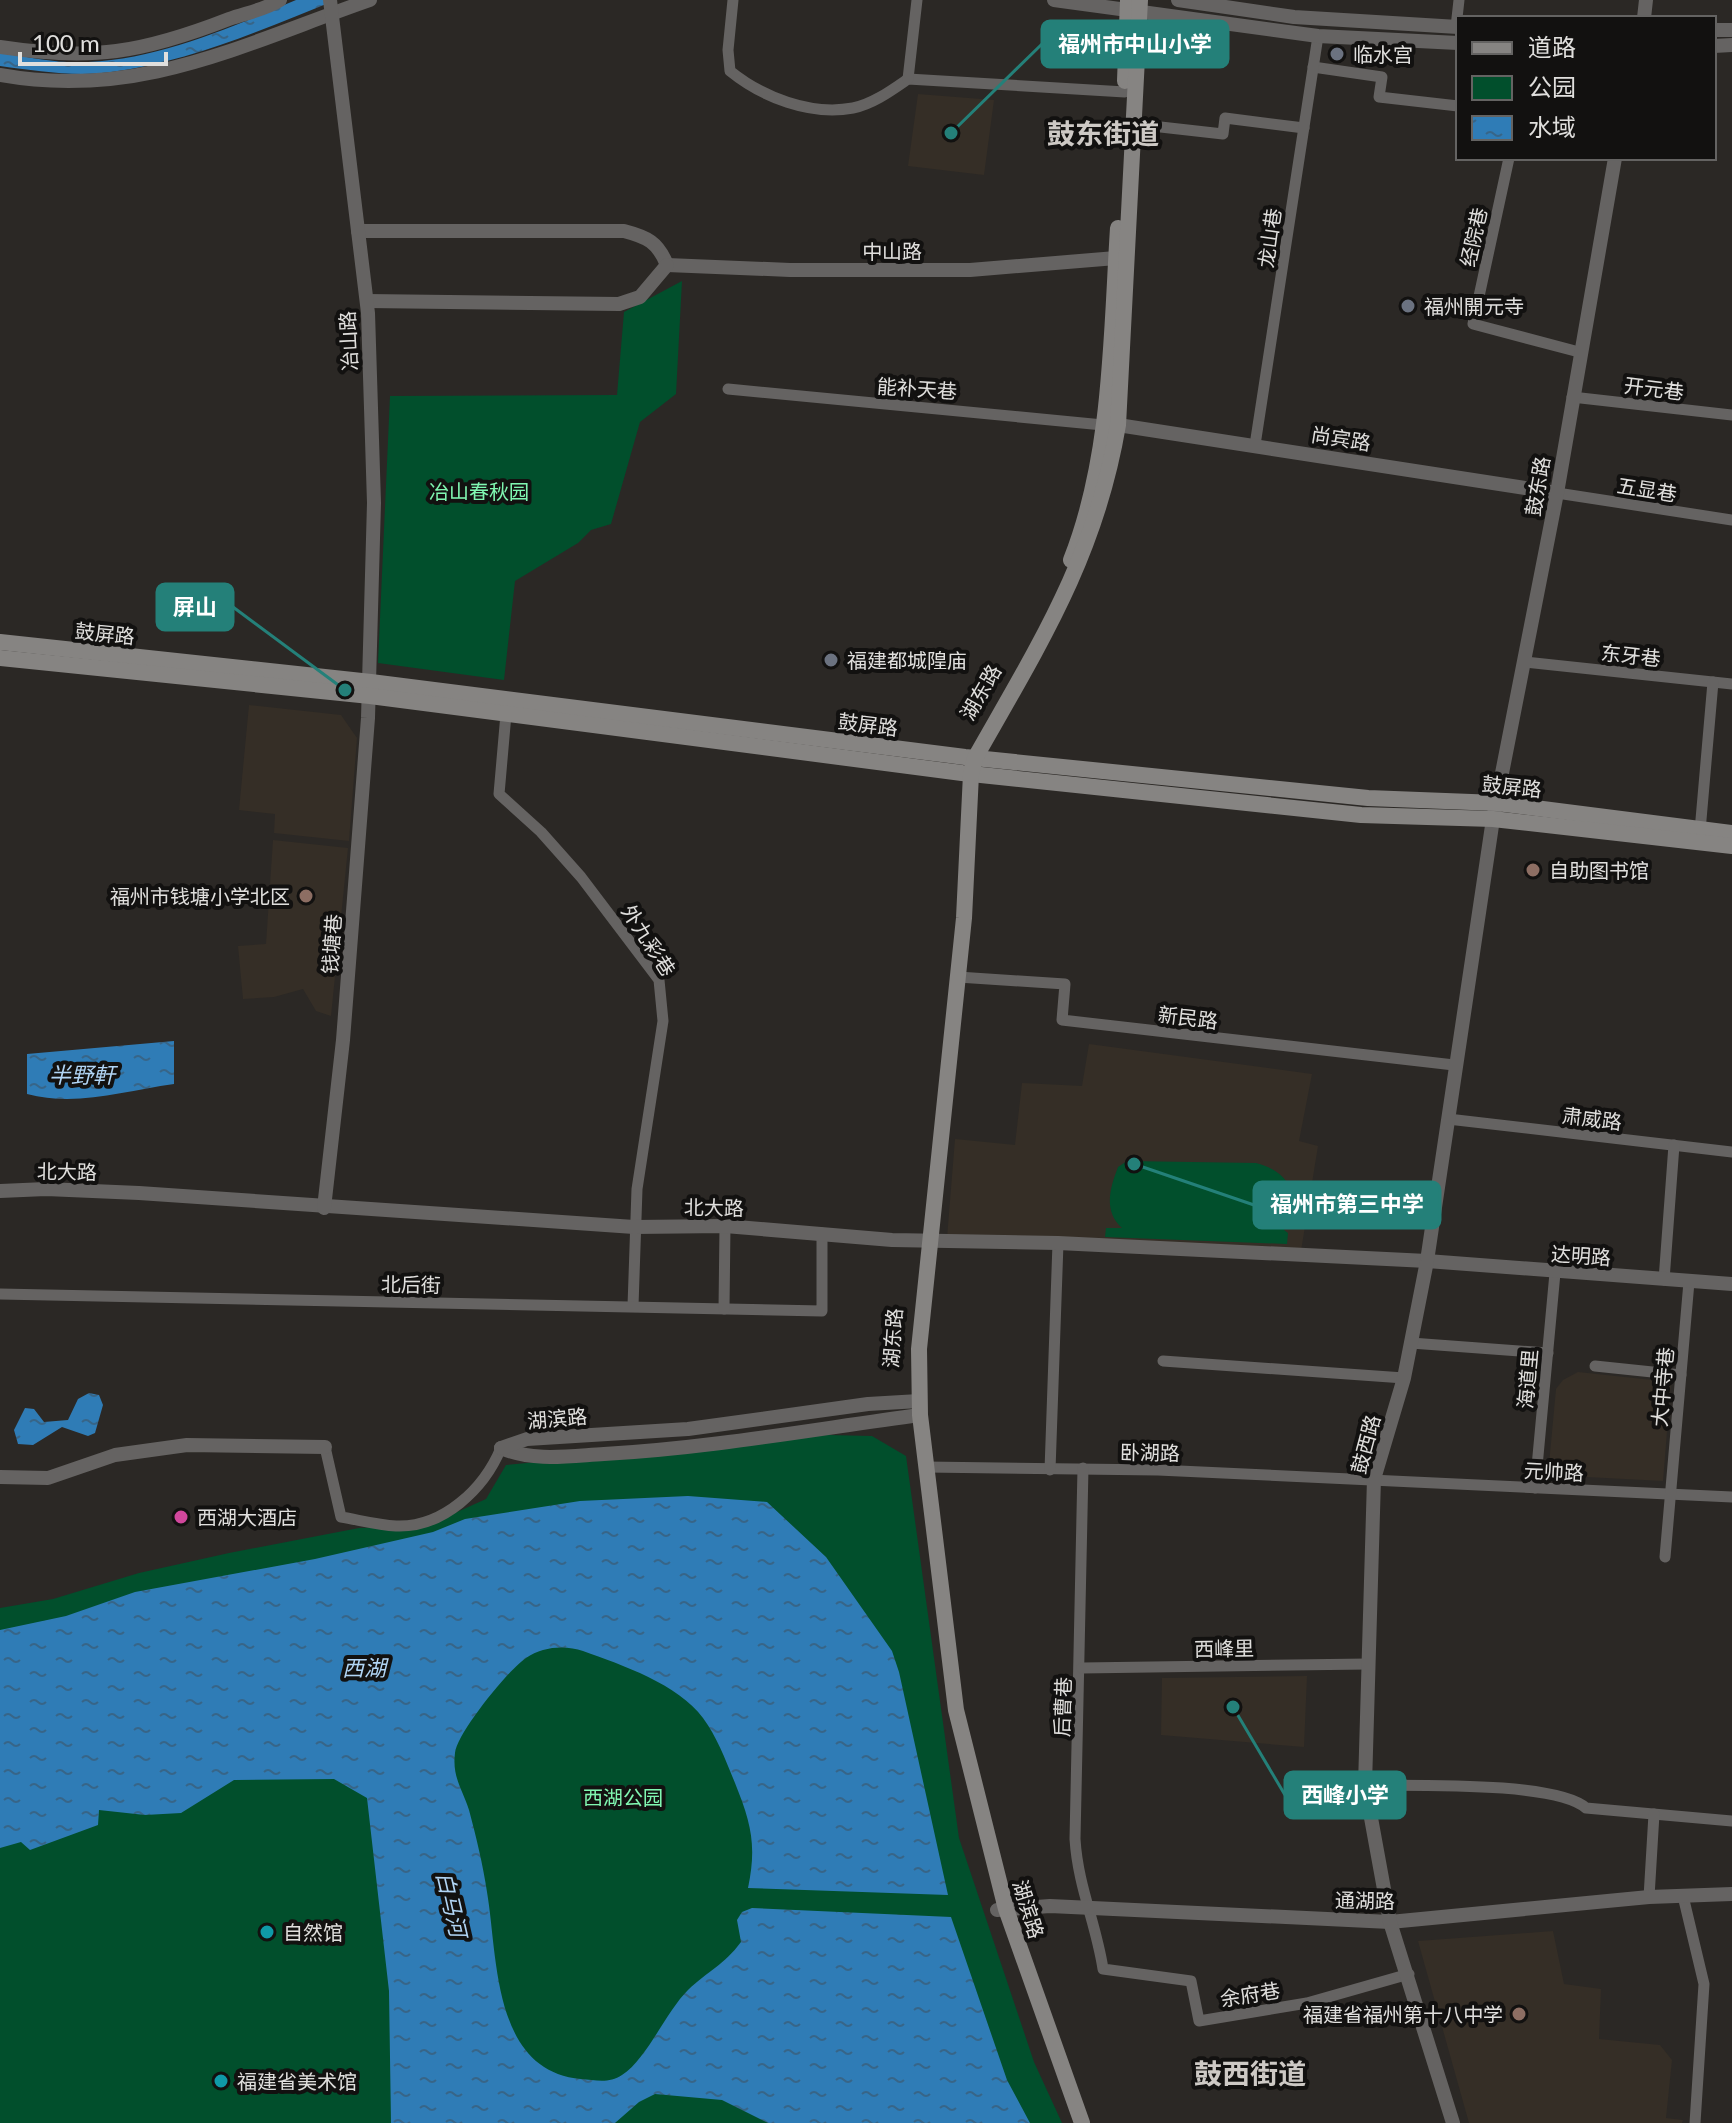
<svg xmlns="http://www.w3.org/2000/svg" width="1732" height="2123" font-family="Lato,'Noto Sans SC',sans-serif">
<style>
.built{fill:#352e26}
.green{fill:#014f2c}
.water{fill:url(#water-ripples)}
.lines{fill:none;stroke-linecap:round;stroke-linejoin:round}
.minor{stroke:#656362;stroke-width:11}
.tertiary{stroke:#656362;stroke-width:14}
.secondary{stroke:#868482;stroke-width:16}
.worship-dot{fill:#6b7280;stroke:#121110;stroke-width:3}
.education-dot{fill:#8d6e63;stroke:#121110;stroke-width:3}
.hotel-dot{fill:#d1479c;stroke:#121110;stroke-width:3}
.culture-dot{fill:#0f9aa8;stroke:#121110;stroke-width:3}
.labels{text-anchor:middle;dominant-baseline:central;stroke-width:8;stroke-linejoin:round;paint-order:stroke}
.poi-label{font-size:20px;fill:#e0dfdd;stroke:#121110;text-anchor:start}
.street-label{font-size:20px;fill:#e0dfdd;stroke:#121110}
.park-label{font-size:20px;fill:#80f7b1;stroke:#121110}
.water-label{font-size:22px;font-style:italic;fill:#b1d5f5;stroke:#121110}
.district-label{font-size:28px;font-weight:bold;fill:#cdc9c5;stroke:#121110}
.leader{fill:none;stroke:#248079;stroke-width:3}
.callout-dot{fill:#248079;stroke:#121110;stroke-width:3}
.callout{fill:#248079;stroke:#248079;stroke-width:3}
.callout-label{font-size:22px;text-anchor:middle;font-weight:bold;fill:#fff}
</style>
<defs>
<pattern id="water-ripples" width="26" height="14" patternUnits="userSpaceOnUse" patternTransform="scale(2)"><rect width="26" height="14" fill="#2f7cb6"/><path d="M2 4q2-2 4 0t4 0M15 11q2-2 4 0t4 0" fill="none" stroke="#376588"/></pattern>
</defs>
<rect width="100%" height="100%" fill="#2b2825"/>
<g class="built">
<path d="M918,94L994,100L984,175L908,166Z"/>
<path d="M249,705L341,715L357,738L349,841L274,833L275,814L239,810Z"/>
<path d="M273,840L348,848L331,1016L316,1011L303,989L274,997L243,999L238,946L266,944Z"/>
<path d="M1089,1044L1312,1074L1299,1141L1318,1146L1301,1251L947,1238L955,1139L1015,1145L1022,1083L1082,1086Z"/>
<path d="M1578,1372L1671,1382L1663,1481L1548,1475L1556,1389L1563,1380Z"/>
<path d="M1307,1676L1304,1747L1161,1735L1162,1678Z"/>
<path d="M1553,1931L1564,1984L1601,1989L1599,2039L1660,2045L1672,2060L1666,2118L1683,2120L1682,2123H1469L1418,1941Z"/>
</g>
<g class="green">
<path d="M682,281L676,394L640,422L611,524L591,530L578,543L515,581L504,680L378,663L390,396L617,395L624,312Z"/>
<path d="M1127,1161L1256,1163C1291,1172 1302,1198 1284,1230L1288,1233L1287,1244L1105,1237L1106,1228H1122C1103,1211 1110,1188 1118,1167Z"/>
<path d="M827,1435L872,1436L906,1456L959,1838L1034,2062L1062,2123H0V1608L53,1599L139,1573L229,1553L359,1528L426,1526L486,1499L506,1465Z"/>
</g>
<g class="water">
<path d="M296,0H336C264,29 188,62 111,72C75,77 37,71 0,66V52C22,56 45,61 67,62C147,65 224,30 296,0Z"/>
<path d="M174,1041V1084C124,1091 76,1107 27,1094V1054Z"/>
<path d="M89,1393L99,1395L103,1405L95,1433L88,1436L62,1427L33,1445L18,1444L14,1430L25,1408L34,1409L44,1422L68,1420L78,1399Z"/>
<path d="M688,1496L767,1502L826,1557L892,1651L899,1672L948,1895L748,1888C757,1845 751,1823 735,1783C726,1761 717,1737 703,1718C678,1684 622,1665 583,1651C566,1645 543,1646 526,1658C509,1669 457,1733 455,1753C452,1777 462,1788 469,1810C476,1836 483,1865 487,1892C498,1957 492,2071 581,2079C595,2080 609,2084 622,2075C647,2059 665,2013 688,1990C708,1971 724,1965 741,1942L737,1920L742,1912L752,1908L951,1917L1007,2080L1030,2123H768L722,2100L655,2094L639,2102L615,2123H391L389,1991L367,1798L334,1779L234,1780L181,1813L145,1815L99,1810L98,1825L30,1850L21,1842L0,1848V1630L66,1616L135,1592L315,1559L433,1532L465,1519L580,1501Z"/>
</g>
<g class="lines">
<g class="minor">
<path d="M733,0L728,50L730,71C762,97 810,116 853,108C873,104 892,90 908,79L1125,92"/>
<path d="M1456,27L1459,0"/>
<path d="M1313,67L1382,77L1379,97L1458,106"/>
<path d="M908,79L917,0"/>
<path d="M1134,124L1223,134L1225,118L1304,128"/>
<path d="M1509,158L1473,324L1579,352"/>
<path d="M728,389L1103,425"/>
<path d="M1572,397L1732,415"/>
<path d="M1255,445L1318,36"/>
<path d="M1557,493L1732,520"/>
<path d="M1525,662L1732,684"/>
<path d="M506,714L499,794L541,832L581,877L659,980L663,1021L637,1189L633,1306"/>
<path d="M1700,831L1713,682"/>
<path d="M958,977L1065,984L1062,1020L1454,1065"/>
<path d="M1448,1119L1732,1152"/>
<path d="M1664,1280L1674,1145"/>
<path d="M0,1294L822,1311V1233"/>
<path d="M724,1309L725,1226"/>
<path d="M1411,1343L1548,1353"/>
<path d="M1163,1361L1404,1378"/>
<path d="M1595,1366L1681,1375"/>
<path d="M325,1447L341,1517C359,1520 378,1525 396,1526C443,1528 484,1489 501,1448"/>
<path d="M926,1467L1158,1470L1732,1497"/>
<path d="M1083,1468L1075,1839C1078,1887 1096,1923 1103,1969L1191,1981L1199,2021L1307,2003L1409,1974"/>
<path d="M1050,1470L1058,1243"/>
<path d="M1535,1488L1555,1273"/>
<path d="M1665,1557L1689,1282"/>
<path d="M1082,1668L1368,1664"/>
<path d="M1365,1785C1411,1786 1555,1781 1586,1808L1732,1821"/>
<path d="M1683,1896L1704,1984L1695,2123"/>
<path d="M1649,1897L1654,1814"/>
</g>
<g class="tertiary">
<path d="M1054,0L1318,36L1458,43"/>
<path d="M1178,0L1294,17L1458,27"/>
<path d="M1644,18L1646,0"/>
<path d="M1714,30H1732"/>
<path d="M1714,46L1732,45"/>
<path d="M0,47C92,61 142,53 229,19C245,13 265,10 280,0"/>
<path d="M0,75C139,100 243,44 370,0"/>
<path d="M358,231H624C647,237 658,242 667,265"/>
<path d="M667,265L790,270H970L1116,258"/>
<path d="M367,301L619,304L640,297L667,265"/>
<path d="M1118,425L1557,493"/>
<path d="M0,1191L46,1189L139,1193L634,1227L725,1226L892,1240L1058,1243L1427,1261L1732,1284"/>
<path d="M324,1208L343,1040L368,718L374,503L368,313L330,0"/>
<path d="M501,1448C534,1462 569,1456 604,1454C710,1448 815,1429 920,1415"/>
<path d="M501,1448L527,1439L688,1429L868,1404L919,1401"/>
<path d="M0,1477L48,1478L115,1455L187,1445L325,1447"/>
<path d="M997,1910L1050,1906L1390,1922L1649,1897L1732,1894"/>
<path d="M1453,2123L1390,1922L1365,1785L1374,1479L1404,1378L1427,1261L1493,819L1557,493L1615,158"/>
</g>
<g class="secondary">
<path d="M1125,81L1128,0"/>
<path d="M1071,560C1112,456 1111,337 1118,228"/>
<path d="M0,642L371,682L965,757L1368,798L1497,803L1732,833"/>
<path d="M0,658L370,696L962,773L1361,815L1493,819L1732,846"/>
<path d="M1082,2123L1006,1909L956,1710L920,1415L919,1349L964,918L971,774L975,758C1039,645 1096,556 1118,425L1140,0"/>
</g>
</g>
<g class="worship-dot">
<circle cx="1337" cy="54" r="8"/>
<circle cx="1408" cy="306" r="8"/>
<circle cx="831" cy="660" r="8"/>
</g>
<g class="education-dot">
<circle cx="1533" cy="870" r="8"/>
<circle cx="306" cy="896" r="8"/>
<circle cx="1519" cy="2014" r="8"/>
</g>
<circle class="hotel-dot" cx="181" cy="1517" r="8"/>
<g class="culture-dot">
<circle cx="267" cy="1932" r="8"/>
<circle cx="221" cy="2081" r="8"/>
</g>
<g class="labels">
<g class="poi-label">
<text x="1353" y="54">临水宫</text>
<text x="1424" y="306">福州開元寺</text>
<text x="847" y="660">福建都城隍庙</text>
<text x="1549" y="870">自助图书馆</text>
<text x="290" y="896" text-anchor="end">福州市钱塘小学北区</text>
<text x="197" y="1517">西湖大酒店</text>
<text x="283" y="1932">自然馆</text>
<text x="1503" y="2014" text-anchor="end">福建省福州第十八中学</text>
<text x="237" y="2081">福建省美术馆</text>
</g>
<g class="street-label">
<text transform="translate(1473 237) rotate(-78)">经院巷</text>
<text transform="translate(1269 238) rotate(-82)">龙山巷</text>
<text x="892" y="251">中山路</text>
<text transform="translate(348 341) rotate(-93)">冶山路</text>
<text transform="translate(917 388) rotate(4)">能补天巷</text>
<text transform="translate(1654 388) rotate(7)">开元巷</text>
<text transform="translate(1341 438) rotate(9)">尚宾路</text>
<text transform="translate(1537 486) rotate(-80)">鼓东路</text>
<text transform="translate(1647 489) rotate(9)">五显巷</text>
<text transform="translate(105 633) rotate(6)">鼓屏路</text>
<text transform="translate(1631 655) rotate(6)">东牙巷</text>
<text transform="translate(980 692) rotate(-60)">湖东路</text>
<text transform="translate(868 724) rotate(7)">鼓屏路</text>
<text transform="translate(1512 786) rotate(6)">鼓屏路</text>
<text transform="translate(649 940) rotate(57)">外九彩巷</text>
<text transform="translate(331 944) rotate(-86)">钱塘巷</text>
<text transform="translate(1188 1017) rotate(7)">新民路</text>
<text transform="translate(1592 1118) rotate(7)">肃威路</text>
<text transform="translate(67 1171) rotate(1)">北大路</text>
<text transform="translate(714 1207) rotate(1)">北大路</text>
<text transform="translate(1581 1255) rotate(4)">达明路</text>
<text transform="translate(411 1284) rotate(1)">北后街</text>
<text transform="translate(892 1338) rotate(-86)">湖东路</text>
<text transform="translate(1527 1379) rotate(-85)">海道里</text>
<text transform="translate(1662 1387) rotate(-85)">大中寺巷</text>
<text transform="translate(557 1418) rotate(-5)">湖滨路</text>
<text transform="translate(1365 1444) rotate(-75)">鼓西路</text>
<text transform="translate(1150 1452) rotate(1)">卧湖路</text>
<text transform="translate(1554 1471) rotate(3)">元帅路</text>
<text transform="translate(1224 1648) rotate(-1)">西峰里</text>
<text transform="translate(1062 1707) rotate(-88)">后曹巷</text>
<text transform="translate(1365 1900) rotate(1)">通湖路</text>
<text transform="translate(1029 1909) rotate(73)">湖滨路</text>
<text transform="translate(1250 1994) rotate(-9)">余府巷</text>
</g>
<g class="park-label">
<text x="479" y="491">冶山春秋园</text>
<text x="623" y="1797">西湖公园</text>
</g>
<g class="water-label">
<text x="82" y="1074">半野軒</text>
<text x="364" y="1667">西湖</text>
<text transform="translate(452 1904) rotate(77)">白马河</text>
</g>
<g class="district-label">
<text x="1103" y="133">鼓东街道</text>
<text x="1250" y="2073">鼓西街道</text>
</g>
</g>
<path class="leader" d="M951 133L1042 44M345 690L233 607M1134 1164L1254 1205M1233 1707L1285 1795"/>
<g class="callout-dot">
<circle cx="951" cy="133" r="8"/>
<circle cx="345" cy="690" r="8"/>
<circle cx="1134" cy="1164" r="8"/>
<circle cx="1233" cy="1707" r="8"/>
</g>
<g class="callout">
<rect x="1042" y="21" width="186" height="46" rx="8"/>
<rect x="157" y="584" width="76" height="46" rx="8"/>
<rect x="1254" y="1182" width="186" height="46" rx="8"/>
<rect x="1285" y="1772" width="120" height="46" rx="8"/>
</g>
<g class="callout-label">
<text x="1135" y="52">福州市中山小学</text>
<text x="195" y="615">屏山</text>
<text x="1347" y="1212">福州市第三中学</text>
<text x="1345" y="1803">西峰小学</text>
</g>
<rect x="1456" y="16" width="260" height="144" fill="#121110" stroke="#646362" stroke-width="2"/>
<rect x="1472" y="42" width="40" height="12" fill="#868482" stroke="#646362" stroke-width="2"/>
<text x="1528" y="56" font-size="24" fill="#e0dfdd">道路</text>
<rect x="1472" y="76" width="40" height="24" fill="#014f2c" stroke="#646362" stroke-width="2"/>
<text x="1528" y="96" font-size="24" fill="#e0dfdd">公园</text>
<rect x="1472" y="116" width="40" height="24" fill="url(#water-ripples)" stroke="#646362" stroke-width="2"/>
<text x="1528" y="136" font-size="24" fill="#e0dfdd">水域</text>
<path d="M20 52v12h146v-12" fill="none" stroke="#e0dfdd" stroke-width="4"/>
<text x="32" y="52" font-size="24" fill="#e0dfdd" stroke="#121110" stroke-width="6" paint-order="stroke">100 m</text>
</svg>
